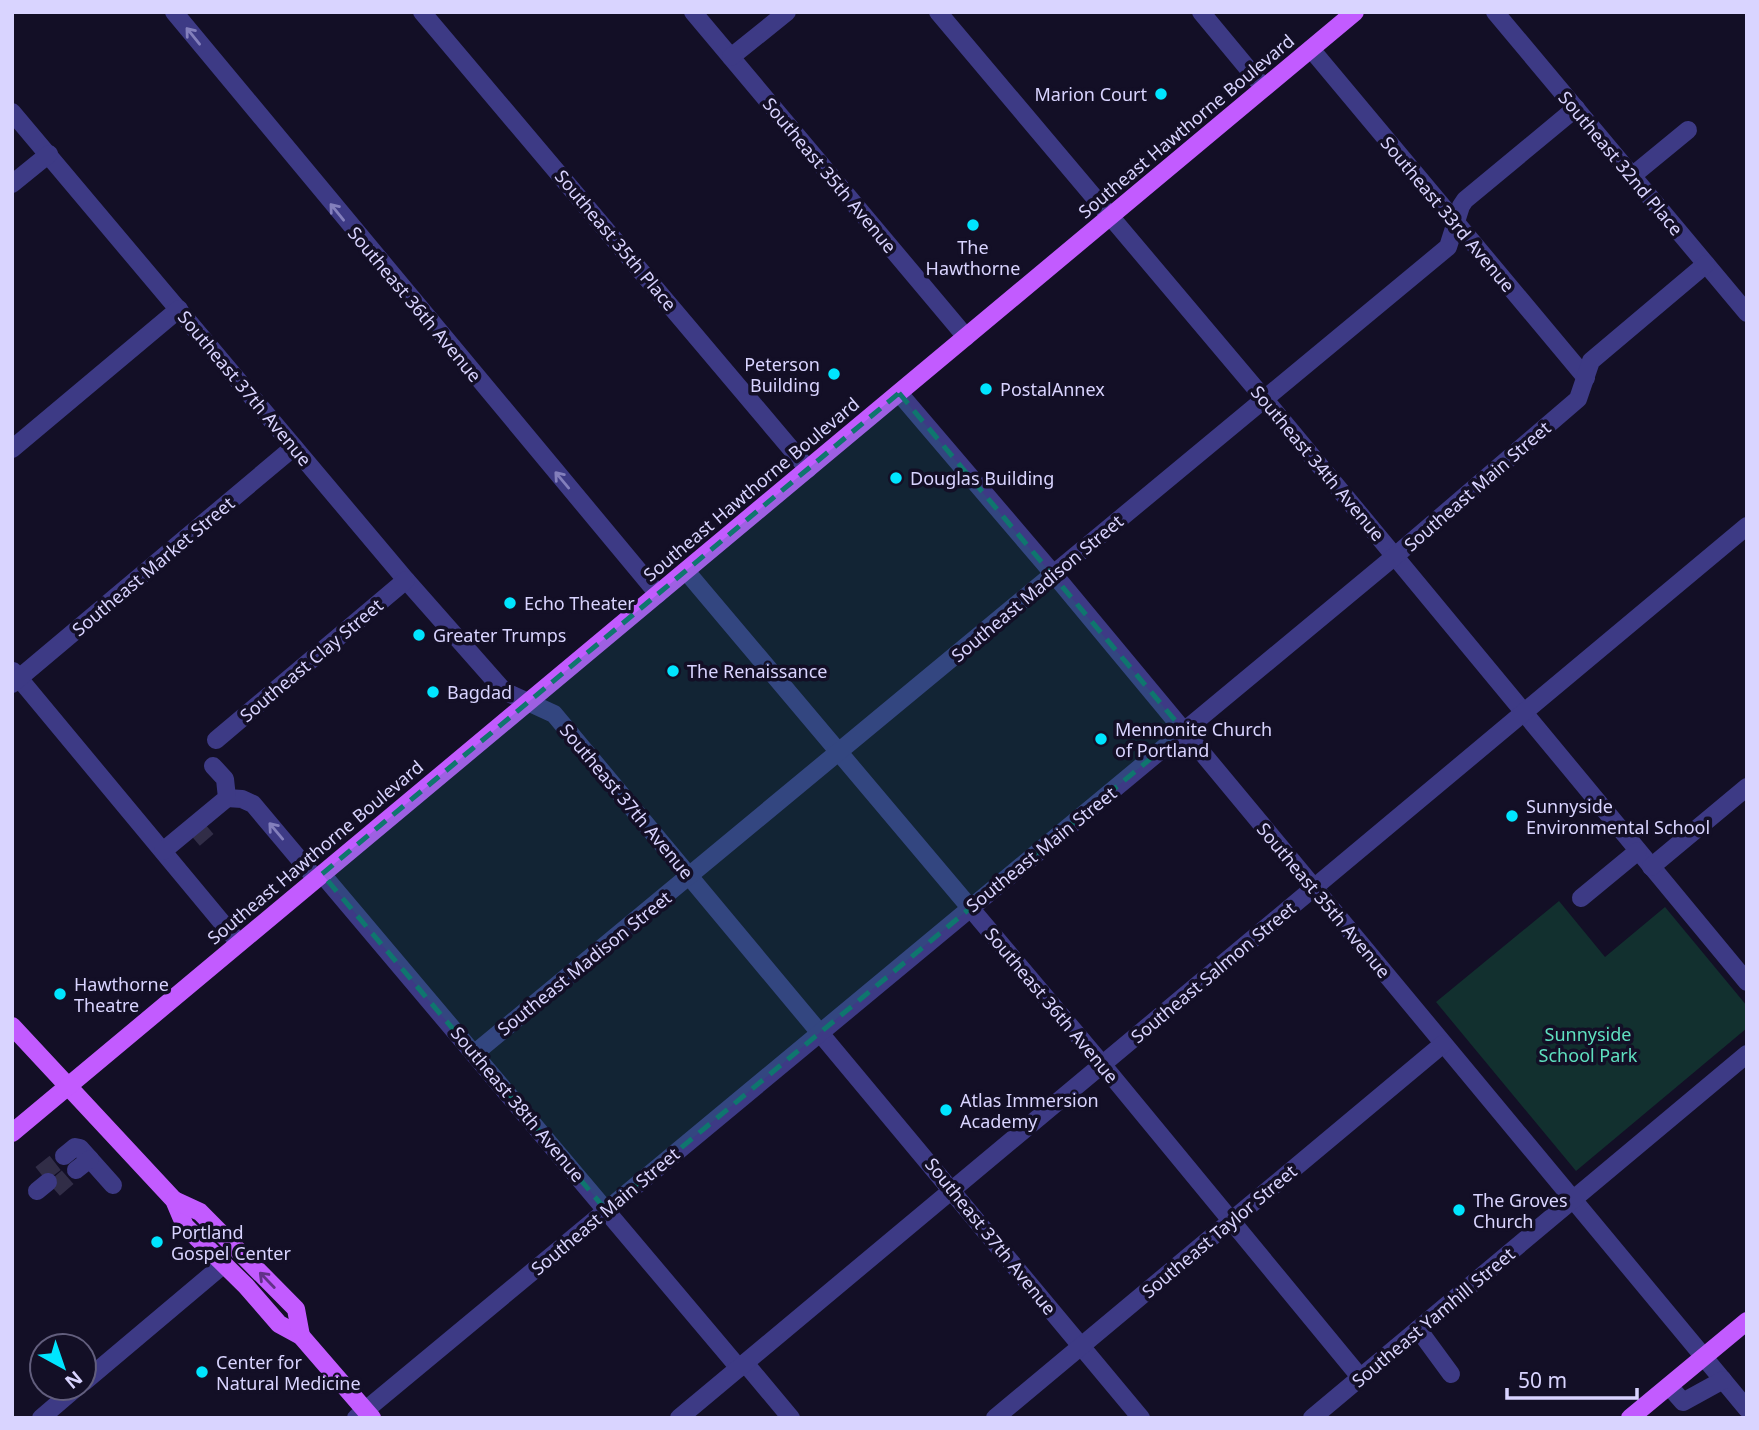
<svg xmlns="http://www.w3.org/2000/svg" width="1759" height="1430" font-family="'Noto Sans',sans-serif">
<style>
.green{fill:#12302f}
.lines{fill:none;stroke-linecap:round;stroke-linejoin:round}
.minor-tunnel{stroke:#312d47;stroke-width:18;stroke-dasharray:18 9;stroke-linecap:butt}
.minor{stroke:#3d3a85;stroke-width:18}
.major{stroke:#c25bff;stroke-width:18}
.oneway{stroke:#837fbc}
.oneway2{stroke:#623188}
.marked{fill:#0f766e;fill-opacity:0.2;stroke:#0f766e;stroke-width:5;stroke-dasharray:14 9;stroke-linejoin:round}
.poi-dot{fill:#00e5ff;stroke:#130f26;stroke-width:2.5}
.labels{text-anchor:middle;dominant-baseline:central;stroke-width:7;stroke-linejoin:round;paint-order:stroke}
.poi-label{font-size:18px;fill:#d9d4ff;stroke:#130f26;text-anchor:start}
.street-label{font-size:18px;fill:#d9d4ff;stroke:#130f26}
.park-label{font-size:18px;fill:#5fe0c0;stroke:#130f26}
</style>
<rect width="100%" height="100%" fill="#130f26"/>
<path class="green" d="M1559,901L1605,957L1665,907L1747,1006V1028L1576,1171L1436,1002Z"/>
<g class="lines">
<g class="minor-tunnel">
<path d="M194,839L208,827"/>
<path d="M41,1174L64,1156"/>
<path d="M54,1189L76,1170"/>
</g>
<g class="minor">
<path d="M174,12L658,594"/>
<path d="M422,12L808,469"/>
<path d="M693,12L966,337"/>
<path d="M938,12L1272,408L1747,982"/>
<path d="M1201,12L1264,88"/>
<path d="M1495,12L1747,313"/>
<path d="M1311,49L1586,378"/>
<path d="M731,57L787,12"/>
<path d="M12,112L406,580L504,691L554,714L1141,1418"/>
<path d="M1632,176L1688,130"/>
<path d="M12,184L49,154"/>
<path d="M899,393L1062,584L1747,1409"/>
<path d="M12,449L179,309"/>
<path d="M686,571L1102,1064L1360,1377"/>
<path d="M13,671L239,943"/>
<path d="M12,684L294,447"/>
<path d="M216,740L406,580"/>
<path d="M227,798L242,799L253,804L316,879"/>
<path d="M163,851L227,798L225,779L213,766"/>
<path d="M1651,867L1747,787"/>
<path d="M322,874L739,1368"/>
<path d="M1581,898L1638,851"/>
<path d="M475,1053L1448,247L1461,206L1465,200L1576,108"/>
<path d="M64,1156L75,1147L80,1148L113,1185"/>
<path d="M76,1170L90,1159"/>
<path d="M37,1191L48,1182"/>
<path d="M1418,1329L1451,1374"/>
<path d="M745,1363L791,1418"/>
<path d="M84,1382L224,1264"/>
<path d="M1669,1386L1683,1402L1723,1380"/>
<path d="M41,1418L76,1388"/>
<path d="M356,1418L1395,556L1578,399L1591,361L1706,264"/>
<path d="M679,1418L1747,526"/>
<path d="M995,1418L1443,1044"/>
<path d="M1312,1418L1747,1054"/>
</g>
<g class="major">
<path d="M12,1026L174,1200L185,1226L246,1286L279,1324L301,1336L372,1418"/>
<path d="M12,1133L1355,12"/>
<path d="M174,1200L200,1212L296,1309L301,1336"/>
<path d="M1630,1418L1747,1321"/>
</g>
</g>
<defs><path id="oneway-shaft" d="M-6 0H5M1.5-3L5.5 0L1.5 3" fill="none" stroke-width="1.6" stroke-linecap="round" stroke-linejoin="round" transform="scale(1.75)"/></defs>
<g class="oneway">
<use href="#oneway-shaft" transform="translate(193 36) rotate(-129)"/>
<use href="#oneway-shaft" transform="translate(337 212) rotate(-129)"/>
<use href="#oneway-shaft" transform="translate(562 480) rotate(-130)"/>
<use href="#oneway-shaft" transform="translate(276 831) rotate(-130)"/>
</g>
<use class="oneway2" href="#oneway-shaft" transform="translate(267 1280) rotate(-134)"/>
<path class="marked" d="M899,393L1184,731L606,1210L322,874Z"/>
<g class="poi-dot">
<circle cx="1161" cy="94" r="7"/>
<circle cx="973" cy="225" r="7"/>
<circle cx="834" cy="374" r="7"/>
<circle cx="986" cy="389" r="7"/>
<circle cx="896" cy="478" r="7"/>
<circle cx="510" cy="603" r="7"/>
<circle cx="419" cy="635" r="7"/>
<circle cx="673" cy="671" r="7"/>
<circle cx="433" cy="692" r="7"/>
<circle cx="1101" cy="739" r="7"/>
<circle cx="1512" cy="816" r="7"/>
<circle cx="60" cy="994" r="7"/>
<circle cx="946" cy="1110" r="7"/>
<circle cx="1459" cy="1210" r="7"/>
<circle cx="157" cy="1242" r="7"/>
<circle cx="202" cy="1372" r="7"/>
</g>
<g class="labels">
<g class="poi-label">
<text x="1147" y="94" text-anchor="end">Marion Court</text>
<text x="973" y="247" text-anchor="middle">The<tspan x="973" dy="21">Hawthorne</tspan></text>
<text x="820" y="364" text-anchor="end">Peterson<tspan x="820" dy="21">Building</tspan></text>
<text x="1000" y="389">PostalAnnex</text>
<text x="910" y="478">Douglas Building</text>
<text x="524" y="603">Echo Theater</text>
<text x="433" y="635">Greater Trumps</text>
<text x="687" y="671">The Renaissance</text>
<text x="447" y="692">Bagdad</text>
<text x="1115" y="729">Mennonite Church<tspan x="1115" dy="21">of Portland</tspan></text>
<text x="1526" y="806">Sunnyside<tspan x="1526" dy="21">Environmental School</tspan></text>
<text x="74" y="984">Hawthorne<tspan x="74" dy="21">Theatre</tspan></text>
<text x="960" y="1100">Atlas Immersion<tspan x="960" dy="21">Academy</tspan></text>
<text x="1473" y="1200">The Groves<tspan x="1473" dy="21">Church</tspan></text>
<text x="171" y="1232">Portland<tspan x="171" dy="21">Gospel Center</tspan></text>
<text x="216" y="1362">Center for<tspan x="216" dy="21">Natural Medicine</tspan></text>
</g>
<g class="street-label">
<text transform="translate(1186 126) rotate(-40)">Southeast Hawthorne Boulevard</text>
<text transform="translate(1621 163) rotate(50)">Southeast 32nd Place</text>
<text transform="translate(830 175) rotate(50)">Southeast 35th Avenue</text>
<text transform="translate(1448 214) rotate(50)">Southeast 33rd Avenue</text>
<text transform="translate(616 240) rotate(50)">Southeast 35th Place</text>
<text transform="translate(415 304) rotate(50)">Southeast 36th Avenue</text>
<text transform="translate(245 388) rotate(50)">Southeast 37th Avenue</text>
<text transform="translate(1318 463) rotate(50)">Southeast 34th Avenue</text>
<text transform="translate(1477 486) rotate(-41)">Southeast Main Street</text>
<text transform="translate(751 489) rotate(-40)">Southeast Hawthorne Boulevard</text>
<text transform="translate(153 566) rotate(-40)">Southeast Market Street</text>
<text transform="translate(1037 588) rotate(-40)">Southeast Madison Street</text>
<text transform="translate(311 660) rotate(-40)">Southeast Clay Street</text>
<text transform="translate(627 801) rotate(50)">Southeast 37th Avenue</text>
<text transform="translate(1041 849) rotate(-39)">Southeast Main Street</text>
<text transform="translate(315 852) rotate(-40)">Southeast Hawthorne Boulevard</text>
<text transform="translate(1324 900) rotate(50)">Southeast 35th Avenue</text>
<text transform="translate(584 963) rotate(-39)">Southeast Madison Street</text>
<text transform="translate(1213 972) rotate(-40)">Southeast Salmon Street</text>
<text transform="translate(1052 1005) rotate(50)">Southeast 36th Avenue</text>
<text transform="translate(518 1104) rotate(50)">Southeast 38th Avenue</text>
<text transform="translate(605 1211) rotate(-40)">Southeast Main Street</text>
<text transform="translate(1219 1231) rotate(-40)">Southeast Taylor Street</text>
<text transform="translate(991 1236) rotate(51)">Southeast 37th Avenue</text>
<text transform="translate(1433 1317) rotate(-40)">Southeast Yamhill Street</text>
</g>
<g class="park-label">
<text x="1588" y="1034">Sunnyside<tspan x="1588" dy="21">School Park</tspan></text>
</g>
</g>
<rect width="1759" height="1430" fill="none" stroke="#d9d4ff" stroke-width="28"/>
<g transform="translate(63 1367) rotate(140)"><circle r="33" fill="#130f26" stroke="#625e7d" stroke-width="2"/>
<path d="M0-5L12 26L0 18L-12 26Z" fill="#00e5ff"/>
<text y="-10" font-size="19" font-weight="bold" text-anchor="middle" fill="#d9d4ff">N</text>
</g>
<path d="M1507 1388v10h130v-10" fill="none" stroke="#d9d4ff" stroke-width="3.5"/>
<text x="1518" y="1388" font-size="21" fill="#d9d4ff" stroke="#130f26" stroke-width="5" paint-order="stroke">50 m</text>
</svg>
